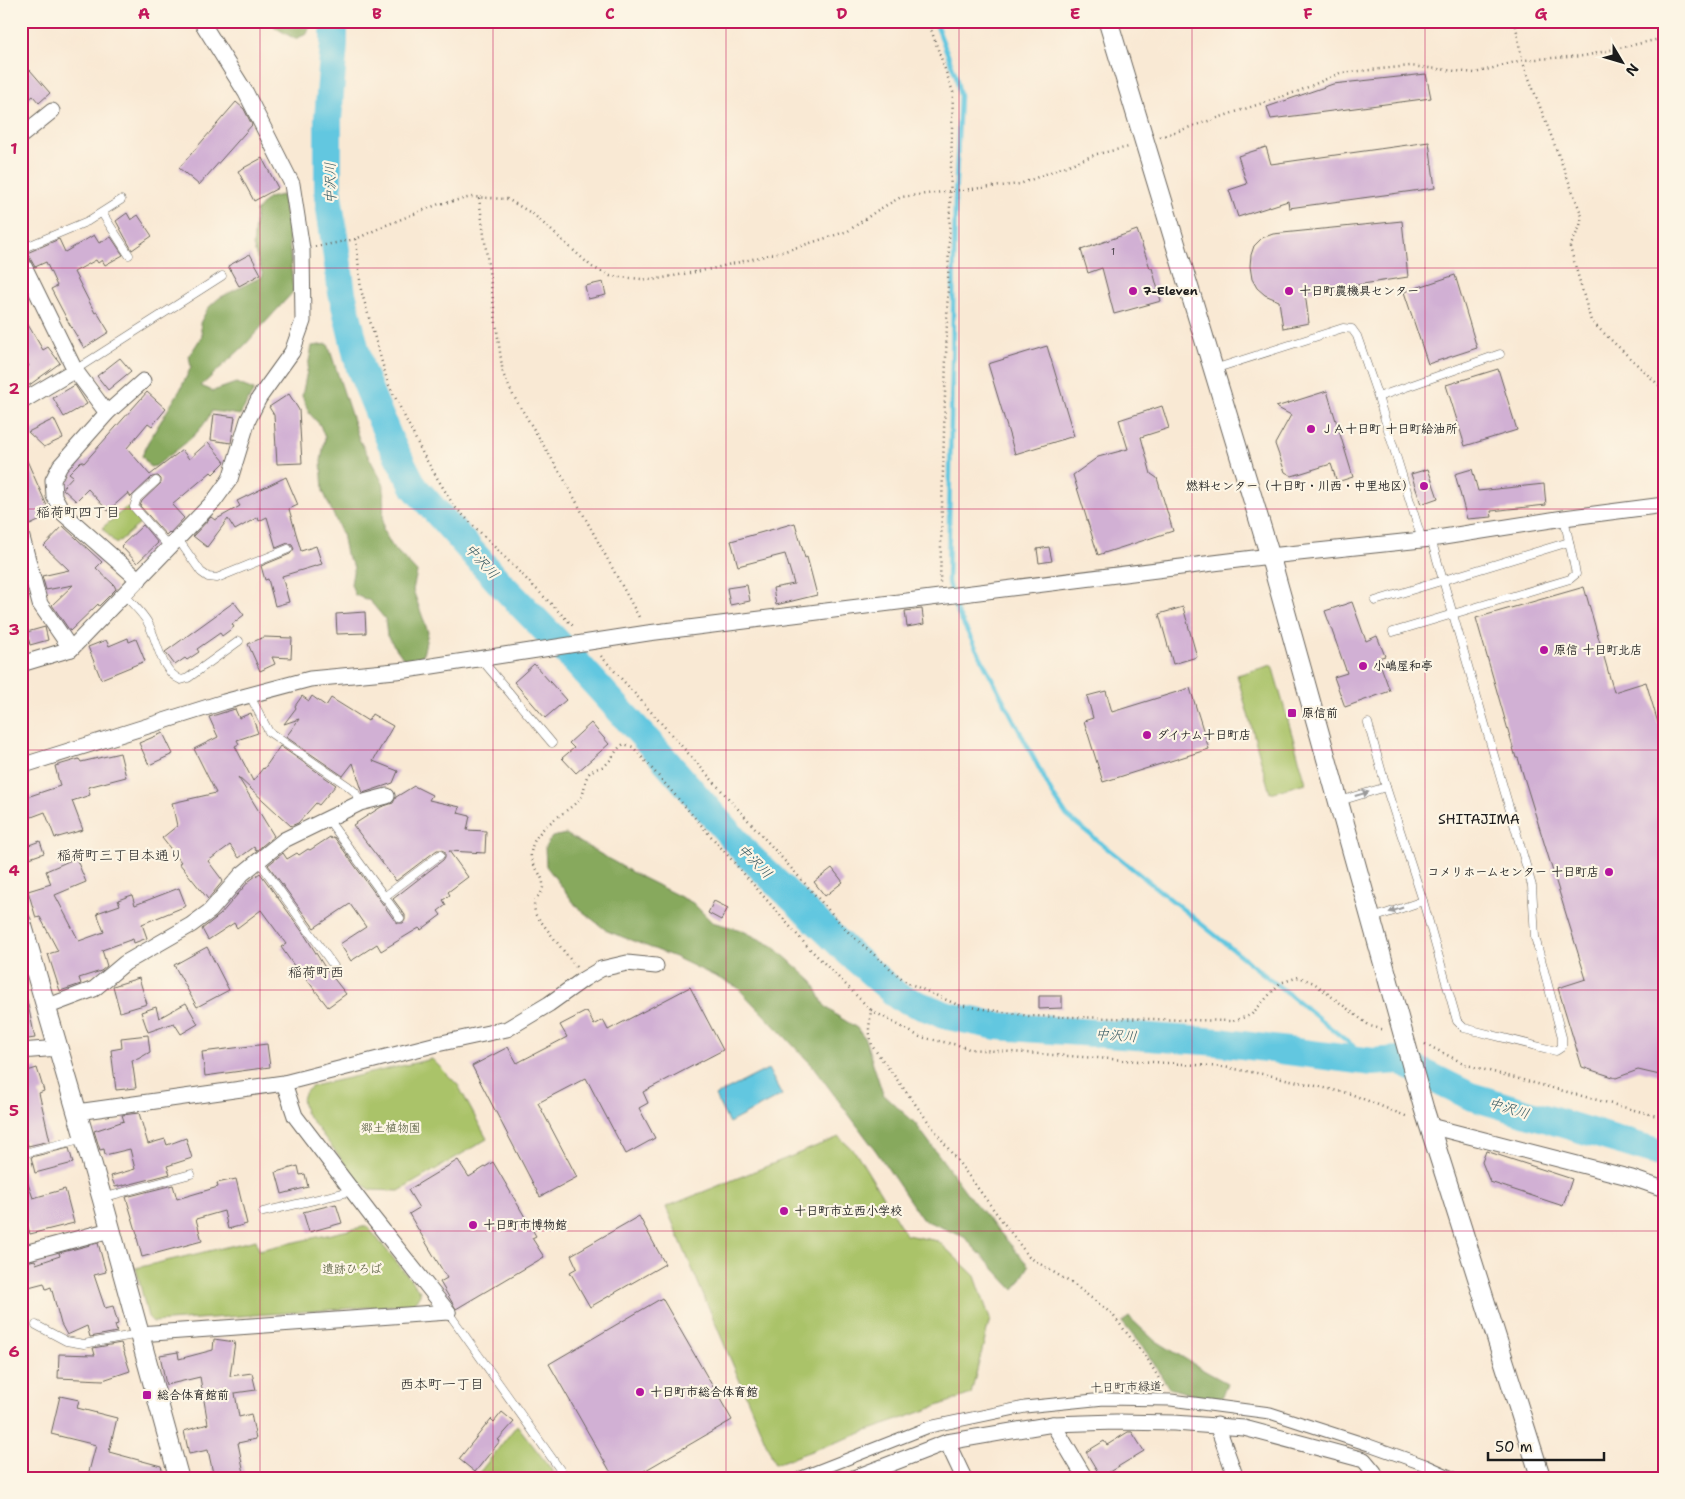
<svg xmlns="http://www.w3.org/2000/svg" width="1685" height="1499" font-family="'Shantell Sans','Klee One',sans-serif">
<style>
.green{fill:#aac369;stroke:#637042}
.forest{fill:#87a95d;stroke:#52623c}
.water{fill:#62c7e0;stroke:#3f727e}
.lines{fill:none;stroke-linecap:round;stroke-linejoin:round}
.stream{stroke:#62c7e0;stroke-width:4.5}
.river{stroke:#62c7e0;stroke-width:28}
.building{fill:#d1b0d4}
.service-casing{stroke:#69645c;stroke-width:9}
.pedestrian-casing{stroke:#69645c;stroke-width:13}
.minor-casing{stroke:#69645c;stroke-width:17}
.tertiary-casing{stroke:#69645c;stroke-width:21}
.path{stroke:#69645c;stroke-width:2.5;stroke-dasharray:1 4;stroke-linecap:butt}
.service{stroke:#fff;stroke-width:8}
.pedestrian{stroke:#fff;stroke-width:11}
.minor{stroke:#fff;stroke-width:15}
.tertiary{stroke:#fff;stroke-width:19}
.oneway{fill:#999}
.grid{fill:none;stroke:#c2185b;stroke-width:1;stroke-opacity:0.55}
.poi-dot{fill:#b5179e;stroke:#fcf5e5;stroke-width:2}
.labels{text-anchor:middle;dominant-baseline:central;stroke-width:4.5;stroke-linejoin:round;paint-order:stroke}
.number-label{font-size:10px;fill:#49414a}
.poi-label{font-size:12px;font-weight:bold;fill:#1c1c1c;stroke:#fcf5e5;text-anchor:start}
.park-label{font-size:12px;fill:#4e5637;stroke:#fcf5e5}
.street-label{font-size:12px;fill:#1c1c1c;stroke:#fcf5e5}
.water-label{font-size:14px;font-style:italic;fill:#345861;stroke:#fcf5e5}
.neighbourhood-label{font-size:14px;fill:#1c1c1c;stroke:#fcf5e5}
.neatline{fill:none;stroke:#c2185b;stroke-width:2}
.grid-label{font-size:16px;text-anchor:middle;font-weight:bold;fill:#c2185b}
</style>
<rect width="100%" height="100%" fill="#fcf5e5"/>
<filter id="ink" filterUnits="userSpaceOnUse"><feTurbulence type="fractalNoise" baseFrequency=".02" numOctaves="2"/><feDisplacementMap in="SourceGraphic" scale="10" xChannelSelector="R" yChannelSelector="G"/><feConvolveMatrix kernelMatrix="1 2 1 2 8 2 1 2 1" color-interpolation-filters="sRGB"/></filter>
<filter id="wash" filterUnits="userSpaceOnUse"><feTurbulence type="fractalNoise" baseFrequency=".0096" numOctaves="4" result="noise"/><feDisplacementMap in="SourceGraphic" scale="20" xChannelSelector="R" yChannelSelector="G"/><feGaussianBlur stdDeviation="1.12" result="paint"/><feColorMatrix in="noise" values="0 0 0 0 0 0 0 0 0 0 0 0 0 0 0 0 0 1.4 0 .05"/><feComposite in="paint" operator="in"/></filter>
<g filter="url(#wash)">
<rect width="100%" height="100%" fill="#f9e9d4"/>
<g class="green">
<path d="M127,507L141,523L116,544L102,528Z"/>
<path d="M1272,665L1306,783L1270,793L1237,675Z"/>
<path d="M432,1059L458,1085L487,1139L399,1191L371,1190L359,1182L305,1112C301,1098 300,1095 313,1086Z"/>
<path d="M839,1137L857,1154L906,1235L938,1241L975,1276L990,1319L971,1394L775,1464L666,1207Z"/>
<path d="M367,1226L420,1291V1295L414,1304L153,1322L148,1317L136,1268L256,1240L259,1250Z"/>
<path d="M517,1425L558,1478H475Z"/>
</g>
<g class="forest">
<path d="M271,21H312L307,34L295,39L276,28Z"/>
<path d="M282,195L288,225L293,292L244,346L201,386L213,391L236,383L254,390L240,415L212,411C200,436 177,449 156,466L150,467L142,456L148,442L180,390L191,367L189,356L202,336L200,323L208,308L219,298L263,276L253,246L256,211L268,198Z"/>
<path d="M328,344L359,439L384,485L383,530L392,546L417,572L413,590L428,632L423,655L406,662L387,636L385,619L370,601L355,595L351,584L354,567L346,554L342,534L323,491L321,461L325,438L320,425L309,413L302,396L312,346Z"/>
<path d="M566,834L635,874L693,903L712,922L741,930L773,946L813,982L824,1005L836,1015L857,1028L865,1039L883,1094L915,1123L972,1200L1029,1266L1014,1290L964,1237L922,1219L876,1151L812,1065L737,987L675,957L607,931L577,907L546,866L545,847L552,837Z"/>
<path d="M1129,1317L1153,1339L1205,1371L1227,1383L1220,1402L1169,1388L1147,1353L1122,1322Z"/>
</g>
<path class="water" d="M768,1069L782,1095L729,1123L715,1096Z"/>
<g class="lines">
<path class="stream" d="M935,21L956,76L960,96L955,201L948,582L954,606L1053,795L1067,816L1373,1062"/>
<path class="river" d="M334,21V44L328,119V195L342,293L360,368L390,441L415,488L498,581L563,648L664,759L747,854L848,952L899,997L948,1016L997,1026L1219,1042L1373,1062L1398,1060L1470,1096L1664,1154"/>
</g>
<g id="blocks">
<g class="building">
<path d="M30,70L50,93L39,103L33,96L21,106V78Z"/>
<path d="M1426,74L1431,98L1271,119L1267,107L1333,84Z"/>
<path d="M236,102L244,109L252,125L199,185L179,168Z"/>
<path d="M1429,142L1435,188L1289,208L1288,201L1238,217L1229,190L1247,184L1238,156L1266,147L1271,164Z"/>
<path d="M262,158L278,188L254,201L238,171Z"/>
<path d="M127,213L131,220L138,215L152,236L132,250L116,221Z"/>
<path d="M1402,221L1408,277L1305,293L1309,323L1283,328L1279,301L1265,295L1257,288L1252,279L1250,266L1251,255L1254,246L1262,238L1273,234Z"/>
<path d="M1137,230L1150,268H1152L1161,301L1114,314L1102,268L1088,273L1081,250Z"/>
<path d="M94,235L99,243L111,237L123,255L105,265L102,260L98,263L96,260L74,272L95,313L97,312L109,332L84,348L70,325L51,289L57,286L46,262L35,267L27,253L59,239L65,252Z"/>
<path d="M250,254L261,274L239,286L228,266Z"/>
<path d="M1455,275L1477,348L1428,364L1404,292Z"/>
<path d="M603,282L606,295L588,299L585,286Z"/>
<path d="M21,313L43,350L48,347L60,363L21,391V370L29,366L21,352Z"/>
<path d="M1047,346L1074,436L1015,454L988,364Z"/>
<path d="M120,358L131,371L108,390L97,376Z"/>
<path d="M1498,369L1517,430L1465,446L1446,385Z"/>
<path d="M75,385L87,404L64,417L53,398Z"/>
<path d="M1327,391L1353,477L1337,482L1331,464L1292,476L1285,472L1275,444L1291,415L1276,407Z"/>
<path d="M147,392L166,409L152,426L148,423L127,448L150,475L182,450L189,459L208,442L225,462L213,474L211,472L172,505L184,518L170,533L169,532L166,535L140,506L142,501L161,483V479L158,476L152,477L131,497L128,493L108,511L88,489L76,501L63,489V487L73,476L69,473L81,461L84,463Z"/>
<path d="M289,394L299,410L302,463L277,464L274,415L269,407Z"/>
<path d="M1162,406L1169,428L1141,437L1151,474L1157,478L1173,531L1098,555L1073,475L1098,457L1128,449L1119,420Z"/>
<path d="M214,414L235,417L231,443L211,440Z"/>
<path d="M54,419L63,438L44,447L28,432Z"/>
<path d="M21,447L51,515L30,525L21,504Z"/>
<path d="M1428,469L1438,498L1421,504L1411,474Z"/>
<path d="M1472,469L1478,491L1544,484L1546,505L1491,511L1492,517L1467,519L1455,474Z"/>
<path d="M286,477L298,505L289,509L301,551L316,546L322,564L282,576L289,602L275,606L268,579L265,580L261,566L290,554L294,549L292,545L288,543L276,548L267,517L259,521L258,517L235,530L228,519L207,547L193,536L211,517L215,520L240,506L237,501Z"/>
<path d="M795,523L805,558L807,557L817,595L776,605L773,588L794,584L785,554L738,566L731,541Z"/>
<path d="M143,525L158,543L137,563L121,546Z"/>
<path d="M63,526L102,562L96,568L114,585L116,589L99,606L98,604L70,631L52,605L73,585L46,590L42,576L69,570L44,546Z"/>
<path d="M1049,547L1052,561L1039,563L1037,549Z"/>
<path d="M747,585L750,601L730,605L727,588Z"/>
<path d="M1584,587L1614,692L1646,682L1658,723L1664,722V1076L1638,1070L1616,1078L1582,1067L1558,988L1586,979L1518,758H1516L1476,618Z"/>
<path d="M234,602L244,615L232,624L234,627L222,636L220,633L197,649L199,652L187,660L185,658L175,665L165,652Z"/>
<path d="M1352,602L1366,641L1377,636L1385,656L1378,658L1390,691L1345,707L1334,677L1347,673L1325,611Z"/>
<path d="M1183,607L1197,657L1173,664L1159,614Z"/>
<path d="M922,609L924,624L907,627L905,611Z"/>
<path d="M365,612L366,633L337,634L336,614Z"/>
<path d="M45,627L48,640L30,645L27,632Z"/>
<path d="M264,637L292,638L291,658L272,657L275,664L260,671L248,644Z"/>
<path d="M128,638L129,642L136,639L145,661L101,679L88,647L106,640L109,646Z"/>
<path d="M534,664L566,700L545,718L514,682Z"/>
<path d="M1190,688L1209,749L1103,782L1084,721L1093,718L1087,696L1106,691L1112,712Z"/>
<path d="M302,696L309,701L312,696L326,706L331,698L368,721L372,714L393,726L373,761L398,771L393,783L363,793L353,763L343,776L286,737L299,719L284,724L296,708L295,706Z"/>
<path d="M235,709L239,718L251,713L258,733L237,740L239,744L235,746L253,781L263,768L264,769L280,746L336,785L319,805L316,803L298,823L291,826L238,777L274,836L256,851L254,847L239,858L230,845L208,861L223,881L208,899L179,863L181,862L162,838L177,826L172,803L216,793L194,749L218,737L209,717Z"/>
<path d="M591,723L609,744L576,773L562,758L574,748L569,743Z"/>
<path d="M163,733L173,754L149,765L139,743Z"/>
<path d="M120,753L126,777L88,787L90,795L72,801L83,830L55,838L45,812L21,821V799L60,786L55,766L79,759L81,762Z"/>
<path d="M414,786L432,795L429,800L460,807L458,813L470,816L467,830L486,831L485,853L449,851L468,877L448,892L450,895L443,900L446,905L438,911L441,915L421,930L419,928L381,951L377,944L351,961L340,944L366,927L350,904L314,928L268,865L283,853L287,859L297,853L299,855L308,849L310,850L330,837L331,839L334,837L395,921L398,923H403L405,920V915L393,899L443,860L445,857V852L442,850H437L396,881L353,825L381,807L393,803L396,797Z"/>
<path d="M40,841L44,853L21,861V848Z"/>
<path d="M76,858L86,882L55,895L79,941L104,932L97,913L120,905L118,900L132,895L135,905L179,888L186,906L142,924L147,938L134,943L133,939L102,950L107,966L101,971L79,978L81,984L60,991L48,954L58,951L40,917L36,918L28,891L51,884L46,871Z"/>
<path d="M832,868L843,882L825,896L814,882Z"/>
<path d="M260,873L304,934L324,966L346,994L328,1007L301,972L299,973L281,947L286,944L261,910L237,928L234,923L208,940L202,929L220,915L249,881Z"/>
<path d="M714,901L728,908L721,920L708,913Z"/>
<path d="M207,947L229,990L197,1007L174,965Z"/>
<path d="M139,978L147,1004L120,1012L113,986Z"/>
<path d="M690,987L723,1050L643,1092L648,1103L639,1108L655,1138L626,1154L586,1078L538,1103L577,1177L540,1197L472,1066L508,1047L517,1063L567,1037L560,1025L587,1011L594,1025L603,1020L608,1030Z"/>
<path d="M1039,996H1062V1008L1039,1009Z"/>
<path d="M21,1000H27L35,1038L21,1040Z"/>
<path d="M186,1003L198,1024L181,1034L174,1023L148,1032L141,1012L156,1007L159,1018Z"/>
<path d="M148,1035L150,1052L138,1059L132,1060L136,1088L116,1090L111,1050L122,1048L121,1038Z"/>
<path d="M267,1044L270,1067L205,1076L202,1052Z"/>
<path d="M37,1068L44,1091L39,1093L50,1141L28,1146L26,1140L21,1142V1127L26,1126L21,1106V1073Z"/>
<path d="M139,1113L148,1144L165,1139L167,1145L186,1138L192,1158L167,1166L170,1174L123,1186V1185L115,1187L111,1176L135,1169L130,1149L105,1155L104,1149L100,1150L94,1131L124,1121L122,1115Z"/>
<path d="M69,1148L73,1163L35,1173L31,1157Z"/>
<path d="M1486,1151L1572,1179L1563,1206L1490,1182L1482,1162Z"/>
<path d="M458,1160L469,1177L493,1162L536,1236L532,1238L544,1257L456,1309L440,1282L447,1278L409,1214L419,1208L408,1190Z"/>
<path d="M298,1166L300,1175L305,1174L308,1187L282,1194L276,1172Z"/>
<path d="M21,1170H23L33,1198L65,1189L74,1223L30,1234L21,1204Z"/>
<path d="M236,1179L247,1224L228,1229L224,1211L196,1219L202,1241L142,1257L137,1238L138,1237L126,1197L173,1185L177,1199L218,1187L217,1183Z"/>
<path d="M336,1204L342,1223L309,1232L303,1212Z"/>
<path d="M639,1216L665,1264L590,1307L570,1272L577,1268L571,1255Z"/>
<path d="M98,1243L106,1272L94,1275L105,1308L113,1306L118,1324L115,1325L117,1332L90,1337L87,1326L67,1335L61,1324L51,1287L46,1289L44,1283L21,1289V1263L35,1260L36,1264L60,1256L59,1253Z"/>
<path d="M662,1298L732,1420L632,1478H614L549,1364Z"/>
<path d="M214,1339L235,1342L230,1376L252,1373L256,1390L235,1393L239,1417L251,1414L256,1439L238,1443L245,1478H214L208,1450L189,1454L184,1431L208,1424L200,1377L166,1385L160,1355L178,1352L179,1359L213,1350Z"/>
<path d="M121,1343L130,1371L103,1380L58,1378L59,1354L95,1355L93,1348Z"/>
<path d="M60,1396L79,1400L77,1408L117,1418L109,1452L161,1466L165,1478H98L88,1475L96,1445L51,1434Z"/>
<path d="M502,1412L514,1422L498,1440L500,1441L475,1472L459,1459L491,1419L494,1422Z"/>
<path d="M1128,1432H1132L1144,1451L1101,1477L1086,1452L1104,1441L1107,1445Z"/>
</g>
</g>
</g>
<g filter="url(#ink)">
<use href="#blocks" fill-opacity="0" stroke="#69645c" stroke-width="1"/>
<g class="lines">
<g class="service-casing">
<g id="service">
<path d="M102,213L129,255"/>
<path d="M21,249L88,221L121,200"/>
<path d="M1214,369L1343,328L1352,329L1357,336L1378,397L1422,540"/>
<path d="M75,370L222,276"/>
<path d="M1378,397L1500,354"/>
<path d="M156,481L137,498L134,507L170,548"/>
<path d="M178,539L201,572L208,577L217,578L288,549"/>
<path d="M125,595C132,604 142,612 148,623C158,641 160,671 181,680L188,678L239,641"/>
<path d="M1375,601L1569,542"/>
<path d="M1393,632L1570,579L1576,574L1564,518"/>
<path d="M481,659L552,743"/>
<path d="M250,696L269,732L348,786L355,792L360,803"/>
<path d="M1368,723L1386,787L1423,901L1457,1021L1464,1028L1556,1051L1562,1047V1037L1535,937L1532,886L1431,539"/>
<path d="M1340,801L1386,787"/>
<path d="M327,818L400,918"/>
<path d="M258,860L336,969"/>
<path d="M384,897L440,855"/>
<path d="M1370,919L1423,901"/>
<path d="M21,1154L84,1138"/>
<path d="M102,1198L191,1174"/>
<path d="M263,1212L352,1191"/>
<path d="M448,1312L566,1478"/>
<path d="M36,1325L66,1341L84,1344L139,1334"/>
</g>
</g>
<g class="pedestrian-casing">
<path id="pedestrian" d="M799,1478L929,1427L1025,1407L1104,1399L1171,1400L1270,1413L1369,1445L1425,1465L1454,1478"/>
</g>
<g class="minor-casing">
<g id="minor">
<path d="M21,136L52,111"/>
<path d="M21,260L75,370L107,413"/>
<path d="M21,402L75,370"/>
<path d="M21,534L40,604L71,649"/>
<path d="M139,580L64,514L54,496L53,480L60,466L107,413L143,381"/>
<path d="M21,664L71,649L214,501L230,479L248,420L259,398L292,352L303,321L302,249L292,184L246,93L201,21"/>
<path d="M21,766L224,702L310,679L406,670L648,633L1270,556L1431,539L1564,518L1664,505"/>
<path d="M46,1007L94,989L125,963L191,925L210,911L242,874L284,840L360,803L387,796"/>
<path d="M21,1051L58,1048"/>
<path d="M284,1083L295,1116L373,1218L448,1312"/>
<path d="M77,1112L284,1083L437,1044L507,1029L549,1004L584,979L601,969L627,963L656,966"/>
<path d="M1430,1126L1632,1178L1664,1189"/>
<path d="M21,1254L110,1230"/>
<path d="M139,1334L448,1312"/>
<path d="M1053,1424L1085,1478"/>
<path d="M1217,1425L1236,1478"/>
<path d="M947,1442L964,1478"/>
<path d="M854,1478L947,1442L1053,1424L1116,1422L1174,1423L1244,1428L1364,1460L1374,1472L1376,1478"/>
</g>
</g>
<g class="tertiary-casing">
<g id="tertiary">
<path d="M1108,21L1270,556L1424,1109L1541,1478"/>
<path d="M21,921L102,1198L179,1478"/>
</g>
</g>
<g class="path">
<path d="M928,21L953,92L940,583"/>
<path d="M1515,21L1522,60L1582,216L1580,226L1570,247L1591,321L1664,390"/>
<path d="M1160,137L1299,91L1340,73L1410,66L1475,73L1522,60L1584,56L1664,38"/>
<path d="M479,198L503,374L513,395L564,479L640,619"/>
<path d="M356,239L361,290L388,383L424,456L454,506L575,628"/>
<path d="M315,247L356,239L384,226L439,204L472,197L507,199L533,214L592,267L610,276L652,280L711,269L785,251L848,231L878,210L901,197L951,191L1020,184L1097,154L1129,147"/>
<path d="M601,656L851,935L906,982L958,1005L1029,1016L1233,1021L1251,1015L1280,983L1299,977L1314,983L1370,1026L1385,1030"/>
<path d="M576,967L536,915C529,894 544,899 543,884C543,874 529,863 531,853C533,828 563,816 579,800C586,793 583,783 588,775C592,769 597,769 604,766C612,761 614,750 624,744L633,747L807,946L871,1010L869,1029L872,1046L1029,1257L1076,1286L1112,1314L1148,1360L1164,1387"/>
<path d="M871,1010L920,1037L958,1045L969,1049L1224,1067L1273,1076L1351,1094L1408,1117"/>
<path d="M1425,1044L1467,1065L1664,1118"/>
</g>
<use href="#service" class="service"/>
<use href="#pedestrian" class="pedestrian"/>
<use href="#minor" class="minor"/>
<use href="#tertiary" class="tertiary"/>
</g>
<defs><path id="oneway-solid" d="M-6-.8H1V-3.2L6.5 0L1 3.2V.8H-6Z" transform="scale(1.25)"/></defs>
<g class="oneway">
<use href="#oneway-solid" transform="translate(1362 794) rotate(-16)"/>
<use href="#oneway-solid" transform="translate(1396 910) rotate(161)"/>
</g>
</g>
<path class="grid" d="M260,21V1478M493,21V1478M726,21V1478M959,21V1478M1192,21V1478M1425,21V1478M21,268H1664M21,509H1664M21,750H1664M21,990H1664M21,1231H1664"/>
<g class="poi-dot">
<circle cx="1133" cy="291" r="5"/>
<circle cx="1289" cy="291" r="5"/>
<circle cx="1311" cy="429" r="5"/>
<circle cx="1424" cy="486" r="5"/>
<circle cx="1544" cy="650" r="5"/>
<circle cx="1363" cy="666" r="5"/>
<rect x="1287" y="708" width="10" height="10" rx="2.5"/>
<circle cx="1147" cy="735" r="5"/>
<circle cx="1609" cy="872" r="5"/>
<circle cx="784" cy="1211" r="5"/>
<circle cx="473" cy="1225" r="5"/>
<circle cx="640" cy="1392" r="5"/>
<rect x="142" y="1390" width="10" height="10" rx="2.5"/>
</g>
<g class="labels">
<g class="number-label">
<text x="1113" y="251">1</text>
</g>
<g class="poi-label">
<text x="1143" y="291">7-Eleven</text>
<text x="1299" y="291">十日町農機具センター</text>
<text x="1321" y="429">ＪＡ十日町 十日町給油所</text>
<text x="1414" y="486" text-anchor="end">燃料センター（十日町・川西・中里地区）</text>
<text x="1554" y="650">原信 十日町北店</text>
<text x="1373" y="666">小嶋屋和亭</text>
<text x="1302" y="713">原信前</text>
<text x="1157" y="735">ダイナム十日町店</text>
<text x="1599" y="872" text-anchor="end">コメリホームセンター 十日町店</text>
<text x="794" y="1211">十日町市立西小学校</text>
<text x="483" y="1225">十日町市博物館</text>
<text x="650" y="1392">十日町市総合体育館</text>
<text x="157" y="1395">総合体育館前</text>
</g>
<g class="park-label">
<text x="391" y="1128">郷土植物園</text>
<text x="352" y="1269">遺跡ひろば</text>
</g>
<g class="street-label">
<text transform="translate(1126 1387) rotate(-1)">十日町市緑道</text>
</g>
<g class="water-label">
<text transform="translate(330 183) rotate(-91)">中沢川</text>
<text transform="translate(482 561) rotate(48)">中沢川</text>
<text transform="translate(755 861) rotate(45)">中沢川</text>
<text transform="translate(1116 1035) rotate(4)">中沢川</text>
<text transform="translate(1509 1108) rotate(17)">中沢川</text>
</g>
<g class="neighbourhood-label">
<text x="78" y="512">稲荷町四丁目</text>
<text x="1479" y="819">SHITAJIMA</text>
<text x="120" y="855">稲荷町三丁目本通り</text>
<text x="316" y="972">稲荷町西</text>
<text x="442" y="1384">西本町一丁目</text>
</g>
</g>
<rect width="1685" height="1499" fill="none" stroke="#fcf5e5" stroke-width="55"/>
<g transform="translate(1622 62) rotate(128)" stroke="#fcf5e5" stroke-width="4" paint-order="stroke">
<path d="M0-4L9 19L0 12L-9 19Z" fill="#1c1c1c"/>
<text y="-8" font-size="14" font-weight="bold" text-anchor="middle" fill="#1c1c1c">N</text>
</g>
<path d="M1488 1452v8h116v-8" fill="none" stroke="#1c1c1c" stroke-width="2.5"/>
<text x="1495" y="1452" font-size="15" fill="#1c1c1c" stroke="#fcf5e5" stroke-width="4" paint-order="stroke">50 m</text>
<rect x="28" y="28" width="1630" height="1444" class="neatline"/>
<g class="grid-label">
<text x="144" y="19">A</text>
<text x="377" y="19">B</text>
<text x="610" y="19">C</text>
<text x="842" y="19">D</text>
<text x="1075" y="19">E</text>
<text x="1308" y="19">F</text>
<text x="1541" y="19">G</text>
<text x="14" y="154">1</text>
<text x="14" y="394">2</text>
<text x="14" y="635">3</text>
<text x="14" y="876">4</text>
<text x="14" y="1116">5</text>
<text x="14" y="1357">6</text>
</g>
</svg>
